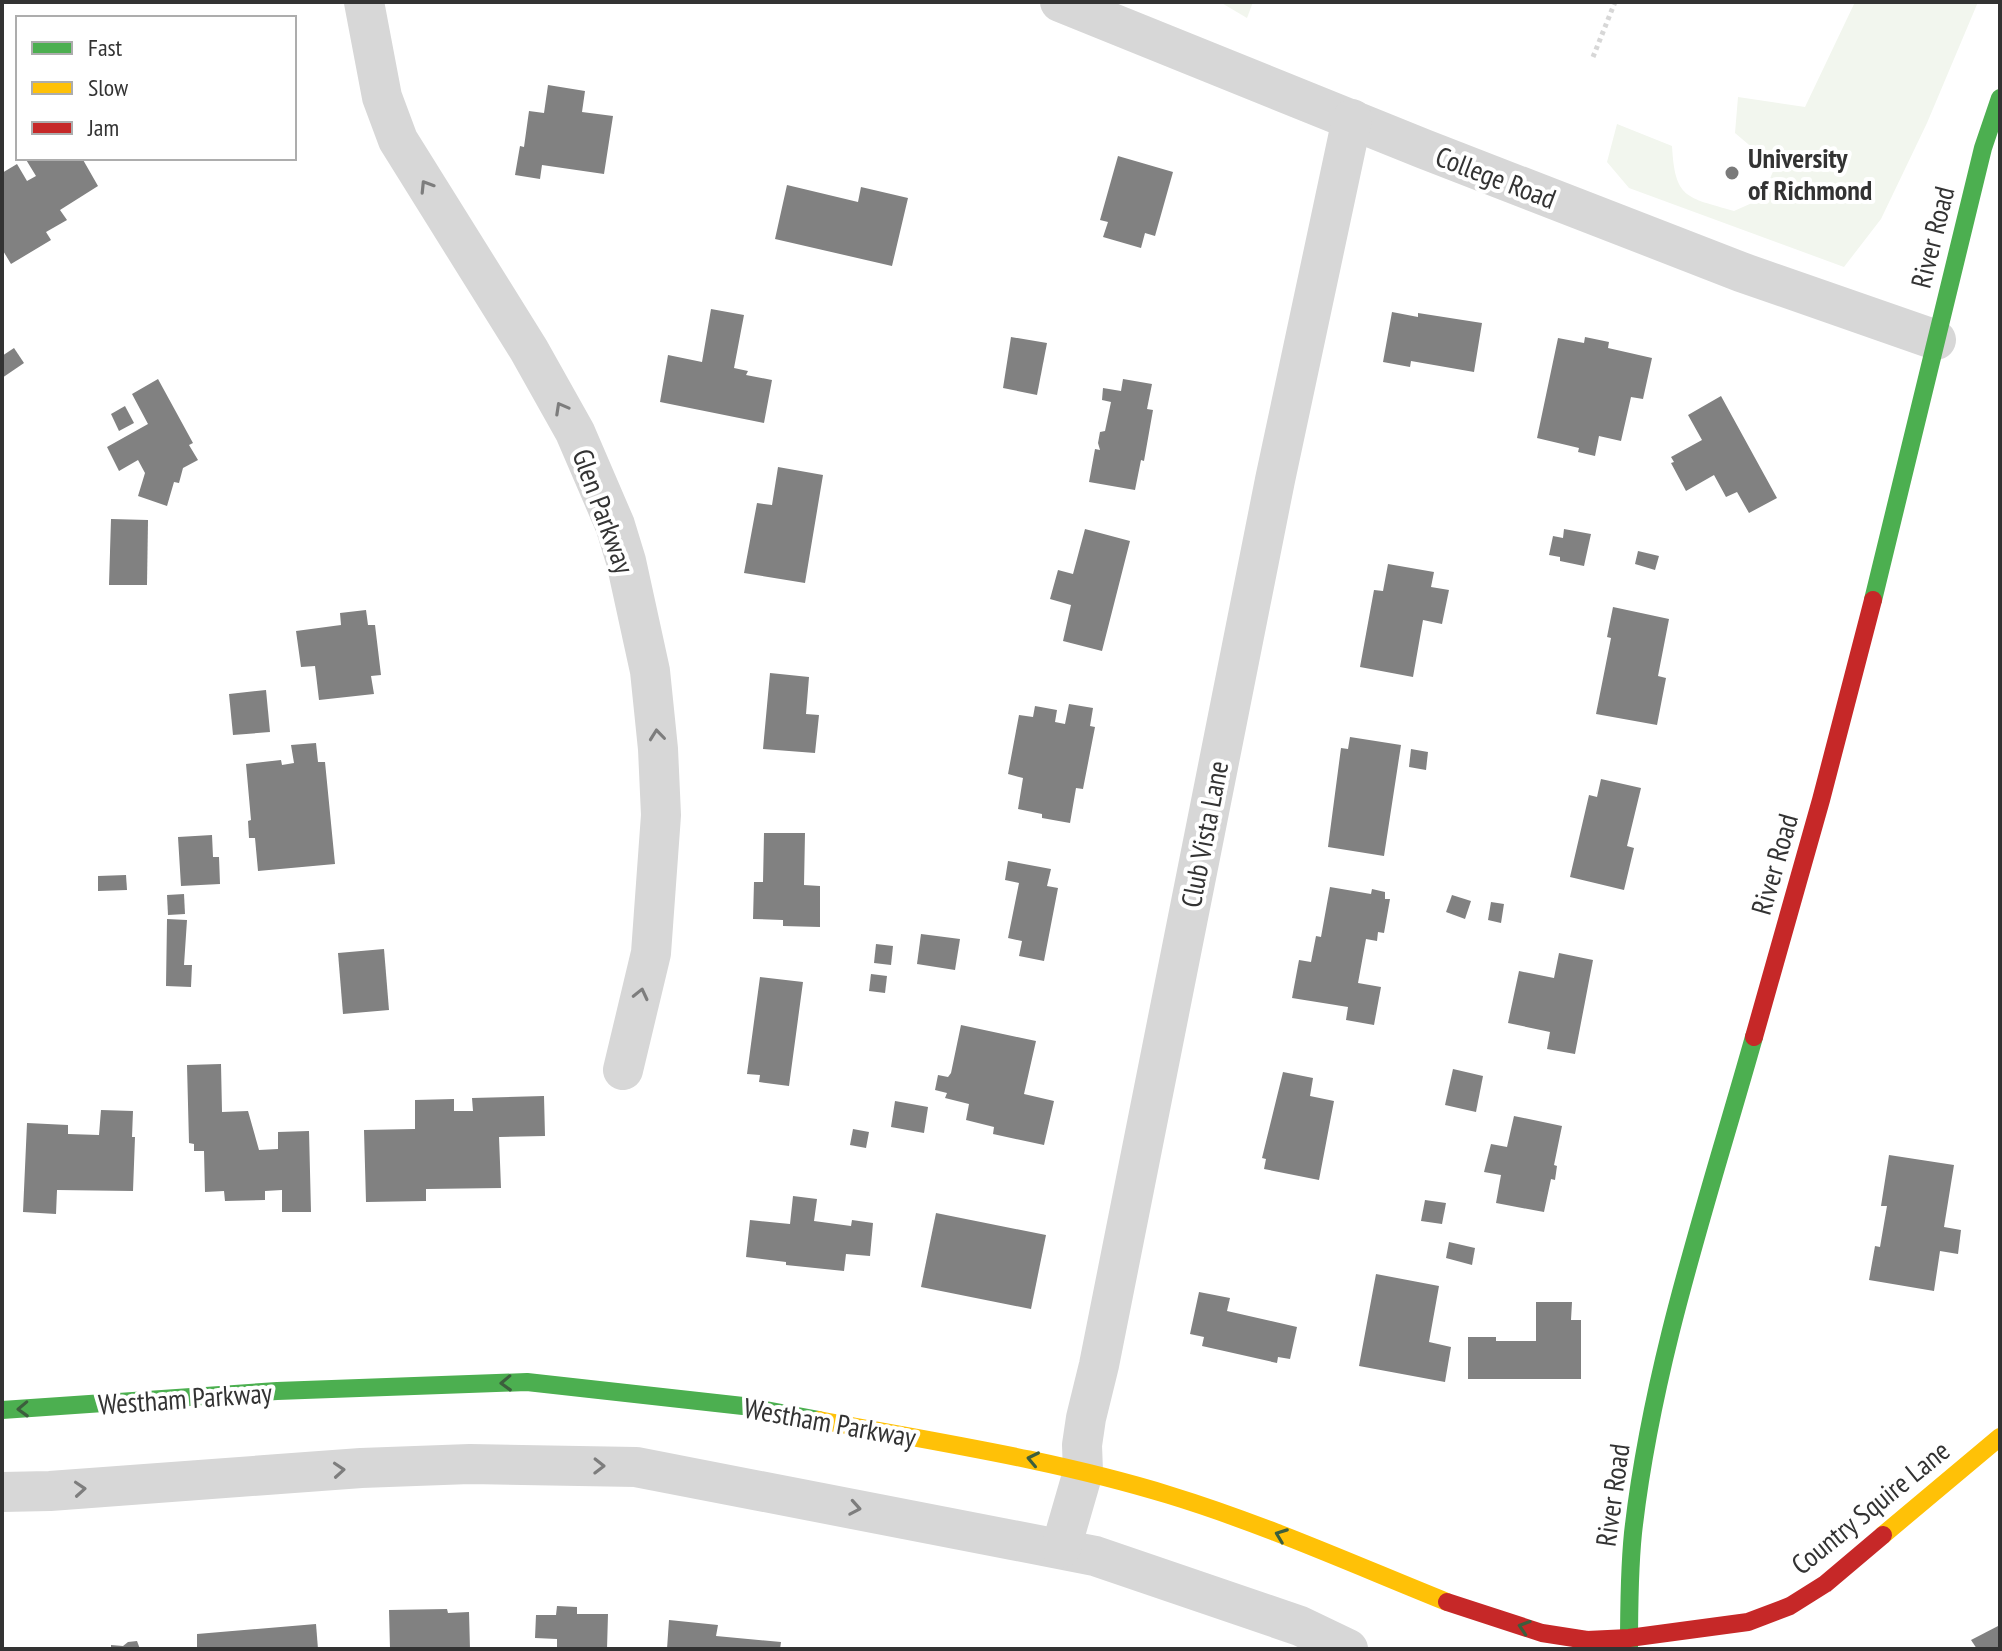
<svg xmlns="http://www.w3.org/2000/svg" width="2002" height="1651" font-family="'PT Sans Narrow',sans-serif">
<style>
.green{fill:#f2f6ee}
.building{fill:#818181}
.lines{fill:none;stroke-linecap:round;stroke-linejoin:round}
.path{stroke:#d7d7d7;stroke-width:5;stroke-dasharray:4 4;stroke-linecap:butt}
.street{stroke:#d7d7d7;stroke-width:40}
.fast{stroke:#4caf50;stroke-width:18}
.slow{stroke:#ffc107;stroke-width:18}
.jam{stroke:#c62828;stroke-width:18}
.oneway{stroke:#7d7d7d}
.oneway2{stroke:#3c5e3d}
.poi-dot{fill:#7a7a7a;stroke:#fff;stroke-width:3}
.labels{text-anchor:middle;dominant-baseline:central;stroke-width:8;stroke-linejoin:round;paint-order:stroke}
.poi-label{font-size:28px;font-weight:bold;fill:#333;stroke:#fff;text-anchor:start}
.street-label{font-size:28px;fill:#333;stroke:#fff}
</style>
<rect width="100%" height="100%" fill="#fff"/>
<g class="green">
<path d="M1220,2H1253L1247,18Z"/>
<path d="M1855,2H1978L1927,123L1881,219L1844,267L1629,188L1607,162L1617,124L1672,146C1675,199 1686,197 1734,211L1761,199L1775,167L1735,133L1738,97L1805,107Z"/>
</g>
<g class="building">
<path d="M548,85L585,91L582,112L613,116L604,174L542,165L540,179L515,175L520,146L524,147L529,111L544,113Z"/>
<path d="M1118,156L1173,172L1155,236L1145,233L1141,248L1103,237L1108,222L1100,220Z"/>
<path d="M25,158H82L98,186L60,210L67,220L46,232L51,240L11,264L2,249V173L17,164L27,181L36,176Z"/>
<path d="M787,185L858,202L861,187L908,198L892,266L775,239Z"/>
<path d="M711,309L744,315L734,368L748,371L746,375L772,380L764,423L660,402L668,355L702,362Z"/>
<path d="M1392,312L1418,317V313L1482,323L1474,372L1411,361L1410,367L1383,362Z"/>
<path d="M1011,337L1047,343L1037,395L1003,388Z"/>
<path d="M1585,337L1609,342L1608,348L1652,358L1643,399L1631,397L1621,441L1599,436L1595,456L1578,452L1579,448L1537,438L1558,338L1584,343Z"/>
<path d="M14,348L24,363L2,378V356Z"/>
<path d="M158,379L193,443L189,445L198,460L183,468L179,483L174,482L167,506L138,496L145,473L138,460L119,471L107,447L148,424L132,394Z"/>
<path d="M1123,379L1152,384L1147,409L1153,410L1144,461L1141,460L1135,490L1089,482L1095,449L1100,450L1098,443L1100,432L1105,431L1111,402L1102,400L1103,388L1121,391Z"/>
<path d="M1721,396L1777,498L1749,513L1737,492L1726,497L1714,475L1686,491L1671,463L1674,462L1671,457L1702,440L1688,415Z"/>
<path d="M125,406L134,423L119,431L111,414Z"/>
<path d="M778,467L823,475L805,583L744,573L757,503L772,505Z"/>
<path d="M111,519L148,520L147,585H109Z"/>
<path d="M1085,529L1130,541L1102,651L1063,641L1071,605L1050,599L1058,570L1073,574Z"/>
<path d="M1564,529L1591,534L1584,566L1560,561V557L1549,555L1553,536L1563,538Z"/>
<path d="M1638,551L1659,556L1655,570L1635,564Z"/>
<path d="M1388,564L1434,572L1431,587L1449,590L1442,624L1423,620L1413,677L1360,667L1374,590L1383,591Z"/>
<path d="M1613,607L1669,619L1658,676L1666,678L1657,725L1596,714L1611,638L1607,637Z"/>
<path d="M366,610L368,625H375L381,675L371,676L374,694L319,700L315,666L301,667L296,631L341,625L340,613Z"/>
<path d="M770,673L809,677L806,714L819,715L815,753L763,749Z"/>
<path d="M266,690L270,732L233,735L229,694Z"/>
<path d="M1069,704L1093,708L1090,726L1095,727L1083,789L1076,788L1070,823L1042,818V814L1018,809L1023,778L1008,774L1019,715L1033,717L1035,706L1057,710L1055,722L1065,724Z"/>
<path d="M1350,737L1401,745L1384,856L1328,847L1341,748L1348,749Z"/>
<path d="M316,743L318,762H325L335,864L258,871L255,838H249L248,821L251,820L246,764L281,760L282,765L294,763L291,745Z"/>
<path d="M1411,749L1428,752L1426,770L1409,767Z"/>
<path d="M1601,779L1641,788L1627,846L1634,848L1624,890L1570,877L1589,795L1597,797Z"/>
<path d="M764,833H805L804,885L820,886V927L783,926V920L753,919L754,882H763Z"/>
<path d="M212,835L213,857H219L220,884L181,886L178,837Z"/>
<path d="M1008,861L1051,869L1047,886L1058,888L1044,961L1019,956L1022,941L1008,938L1019,883L1005,880Z"/>
<path d="M126,875L127,890L98,891V876Z"/>
<path d="M1330,887L1371,894L1372,889L1385,892V899H1390L1384,933L1378,932L1377,941L1366,939L1358,983L1381,987L1374,1025L1346,1020L1348,1007L1292,998L1299,960L1311,962L1316,936L1321,937Z"/>
<path d="M184,894L185,914L168,915L167,895Z"/>
<path d="M1452,895L1471,901L1465,919L1446,912Z"/>
<path d="M1491,902L1504,904L1501,923L1488,920Z"/>
<path d="M167,919L187,920L184,965H192L191,987L166,986Z"/>
<path d="M921,934L960,939L955,970L917,964Z"/>
<path d="M876,944L893,946L891,965L874,963Z"/>
<path d="M384,949L389,1010L343,1014L338,953Z"/>
<path d="M1559,953L1593,960L1575,1054L1547,1049L1550,1032L1508,1023L1519,971L1554,978Z"/>
<path d="M871,974L887,976L885,993L869,991Z"/>
<path d="M760,977L803,982L789,1086L759,1082L760,1075L747,1074Z"/>
<path d="M961,1025L1036,1041L1024,1094L1054,1101L1044,1145L993,1134L994,1127L966,1120L969,1104L945,1098L947,1093L935,1090L938,1075L948,1077L951,1073Z"/>
<path d="M221,1064L222,1112L248,1111L259,1150L278,1149V1132L309,1131L311,1212H282V1190L265,1191V1200L225,1201L224,1191L205,1192L204,1151H194V1144L189,1143L187,1065Z"/>
<path d="M1453,1069L1483,1076L1476,1112L1445,1105Z"/>
<path d="M1283,1072L1313,1078L1310,1096L1334,1101L1319,1180L1264,1169L1266,1159L1262,1158Z"/>
<path d="M544,1096L545,1136L499,1137L501,1188L426,1189V1201L366,1202L364,1130L415,1129V1100L454,1099V1111H473L472,1098Z"/>
<path d="M895,1101L928,1107L924,1133L891,1127Z"/>
<path d="M101,1110L133,1111L132,1137H135L133,1191L57,1190L56,1214L23,1212L27,1123L68,1125V1134L99,1135Z"/>
<path d="M1514,1116L1562,1126L1554,1165L1557,1166L1555,1180L1551,1179L1544,1212L1496,1203L1501,1175L1484,1172L1491,1144L1507,1147Z"/>
<path d="M853,1129L869,1132L866,1148L850,1145Z"/>
<path d="M1889,1155L1954,1165L1944,1227L1961,1230L1958,1254L1940,1251L1934,1291L1869,1280L1875,1246L1880,1247L1887,1206H1881Z"/>
<path d="M793,1196L817,1199L814,1221L851,1226L852,1220L873,1223L870,1256L846,1254L844,1271L786,1265V1262L746,1257L750,1220L790,1224Z"/>
<path d="M1425,1200L1446,1203L1442,1224L1421,1221Z"/>
<path d="M936,1213L1046,1235L1031,1309L921,1287Z"/>
<path d="M1449,1242L1475,1248L1472,1265L1446,1258Z"/>
<path d="M1376,1274L1439,1286L1429,1342L1451,1347L1445,1382L1359,1366Z"/>
<path d="M1199,1292L1230,1298L1227,1311L1297,1327L1290,1359L1278,1357L1277,1363L1202,1346L1204,1337L1190,1334Z"/>
<path d="M1536,1302H1572L1571,1320H1581V1379H1468V1337H1496V1341H1536Z"/>
<path d="M557,1606L577,1607V1614H608L607,1649H557V1639L535,1638L536,1615H556Z"/>
<path d="M447,1609L448,1613L469,1612L470,1649H390L389,1610Z"/>
<path d="M669,1620L718,1625L716,1636L781,1642L780,1649H667Z"/>
<path d="M316,1624L318,1649H197V1634Z"/>
<path d="M2000,1625V1649H1977L1971,1640Z"/>
<path d="M137,1641L140,1649H111V1645L123,1646L128,1642Z"/>
</g>
<g class="lines">
<path class="path" d="M1593,57L1615,2"/>
<g class="street">
<path d="M364,2L382,97L398,140L529,350L575,432L615,525L626,561L650,671L658,749L661,815L651,953L623,1070"/>
<path d="M1060,2L1424,149L1741,272L1936,340"/>
<path d="M2,1492L50,1491L361,1468L470,1464L636,1467L1095,1556L1300,1626L1348,1649"/>
<path d="M1061,1548L1083,1472L1082,1445L1086,1418L1099,1365L1275,480L1352,119"/>
</g>
<g class="fast">
<path d="M1873,600L1983,148L2000,98"/>
<path d="M2,1410L277,1391L527,1382L743,1406L819,1420"/>
<path d="M1629,1649C1629,1610 1629,1572 1633,1533C1652,1364 1708,1200 1754,1037"/>
</g>
<g class="slow">
<path d="M819,1420C936,1442 1055,1460 1169,1495C1264,1524 1355,1565 1447,1602"/>
<path d="M1883,1535L2000,1437"/>
</g>
<g class="jam">
<path d="M1754,1037L1821,800L1873,600"/>
<path d="M1447,1602L1542,1633L1587,1640L1629,1638L1748,1622L1790,1606L1825,1584L1883,1535"/>
</g>
</g>
<defs><path id="oneway-chevron" d="M-2-3.5L2.5 0L-2 3.5" fill="none" stroke-width="1.6" stroke-linecap="round" stroke-linejoin="round" transform="scale(2)"/></defs>
<g class="oneway">
<use href="#oneway-chevron" transform="translate(426 186) rotate(-122)"/>
<use href="#oneway-chevron" transform="translate(561 408) rotate(-119)"/>
<use href="#oneway-chevron" transform="translate(657 735) rotate(-96)"/>
<use href="#oneway-chevron" transform="translate(641 994) rotate(-77)"/>
<use href="#oneway-chevron" transform="translate(599 1466) rotate(1)"/>
<use href="#oneway-chevron" transform="translate(339 1470) rotate(-4)"/>
<use href="#oneway-chevron" transform="translate(80 1489) rotate(-4)"/>
<use href="#oneway-chevron" transform="translate(855 1508) rotate(10)"/>
</g>
<g class="oneway2">
<use href="#oneway-chevron" transform="translate(506 1383) rotate(178)"/>
<use href="#oneway-chevron" transform="translate(23 1409) rotate(178)"/>
<use href="#oneway-chevron" transform="translate(1033 1459) rotate(-168)"/>
<use href="#oneway-chevron" transform="translate(1281 1535) rotate(-159)"/>
<use href="#oneway-chevron" transform="translate(1524 1627) rotate(-162)"/>
</g>
<circle class="poi-dot" cx="1732" cy="173" r="8"/>
<g class="labels">
<g class="poi-label">
<text x="1748" y="157">University<tspan x="1748" dy="32">of Richmond</tspan></text>
</g>
<g class="street-label">
<text transform="translate(1496 177) rotate(21)">College Road</text>
<text transform="translate(1932 237) rotate(-76)">River Road</text>
<text transform="translate(604 511) rotate(70)">Glen Parkway</text>
<text transform="translate(1204 834) rotate(-79)">Club Vista Lane</text>
<text transform="translate(1774 864) rotate(-74)">River Road</text>
<text transform="translate(185 1398) rotate(-4)">Westham Parkway</text>
<text transform="translate(830 1422) rotate(10)">Westham Parkway</text>
<text transform="translate(1612 1495) rotate(-82)">River Road</text>
<text transform="translate(1870 1507) rotate(-39)">Country Squire Lane</text>
</g>
</g>
<rect width="2002" height="1651" fill="none" stroke="#333333" stroke-width="8"/>
<rect x="16" y="16" width="280" height="144" fill="#ffffff" stroke="#adadad" stroke-width="2"/>
<rect x="32" y="42" width="40" height="12" fill="#4caf50" stroke="#adadad" stroke-width="2"/>
<text x="88" y="56" font-size="24" fill="#333333">Fast</text>
<rect x="32" y="82" width="40" height="12" fill="#ffc107" stroke="#adadad" stroke-width="2"/>
<text x="88" y="96" font-size="24" fill="#333333">Slow</text>
<rect x="32" y="122" width="40" height="12" fill="#c62828" stroke="#adadad" stroke-width="2"/>
<text x="88" y="136" font-size="24" fill="#333333">Jam</text>
</svg>
